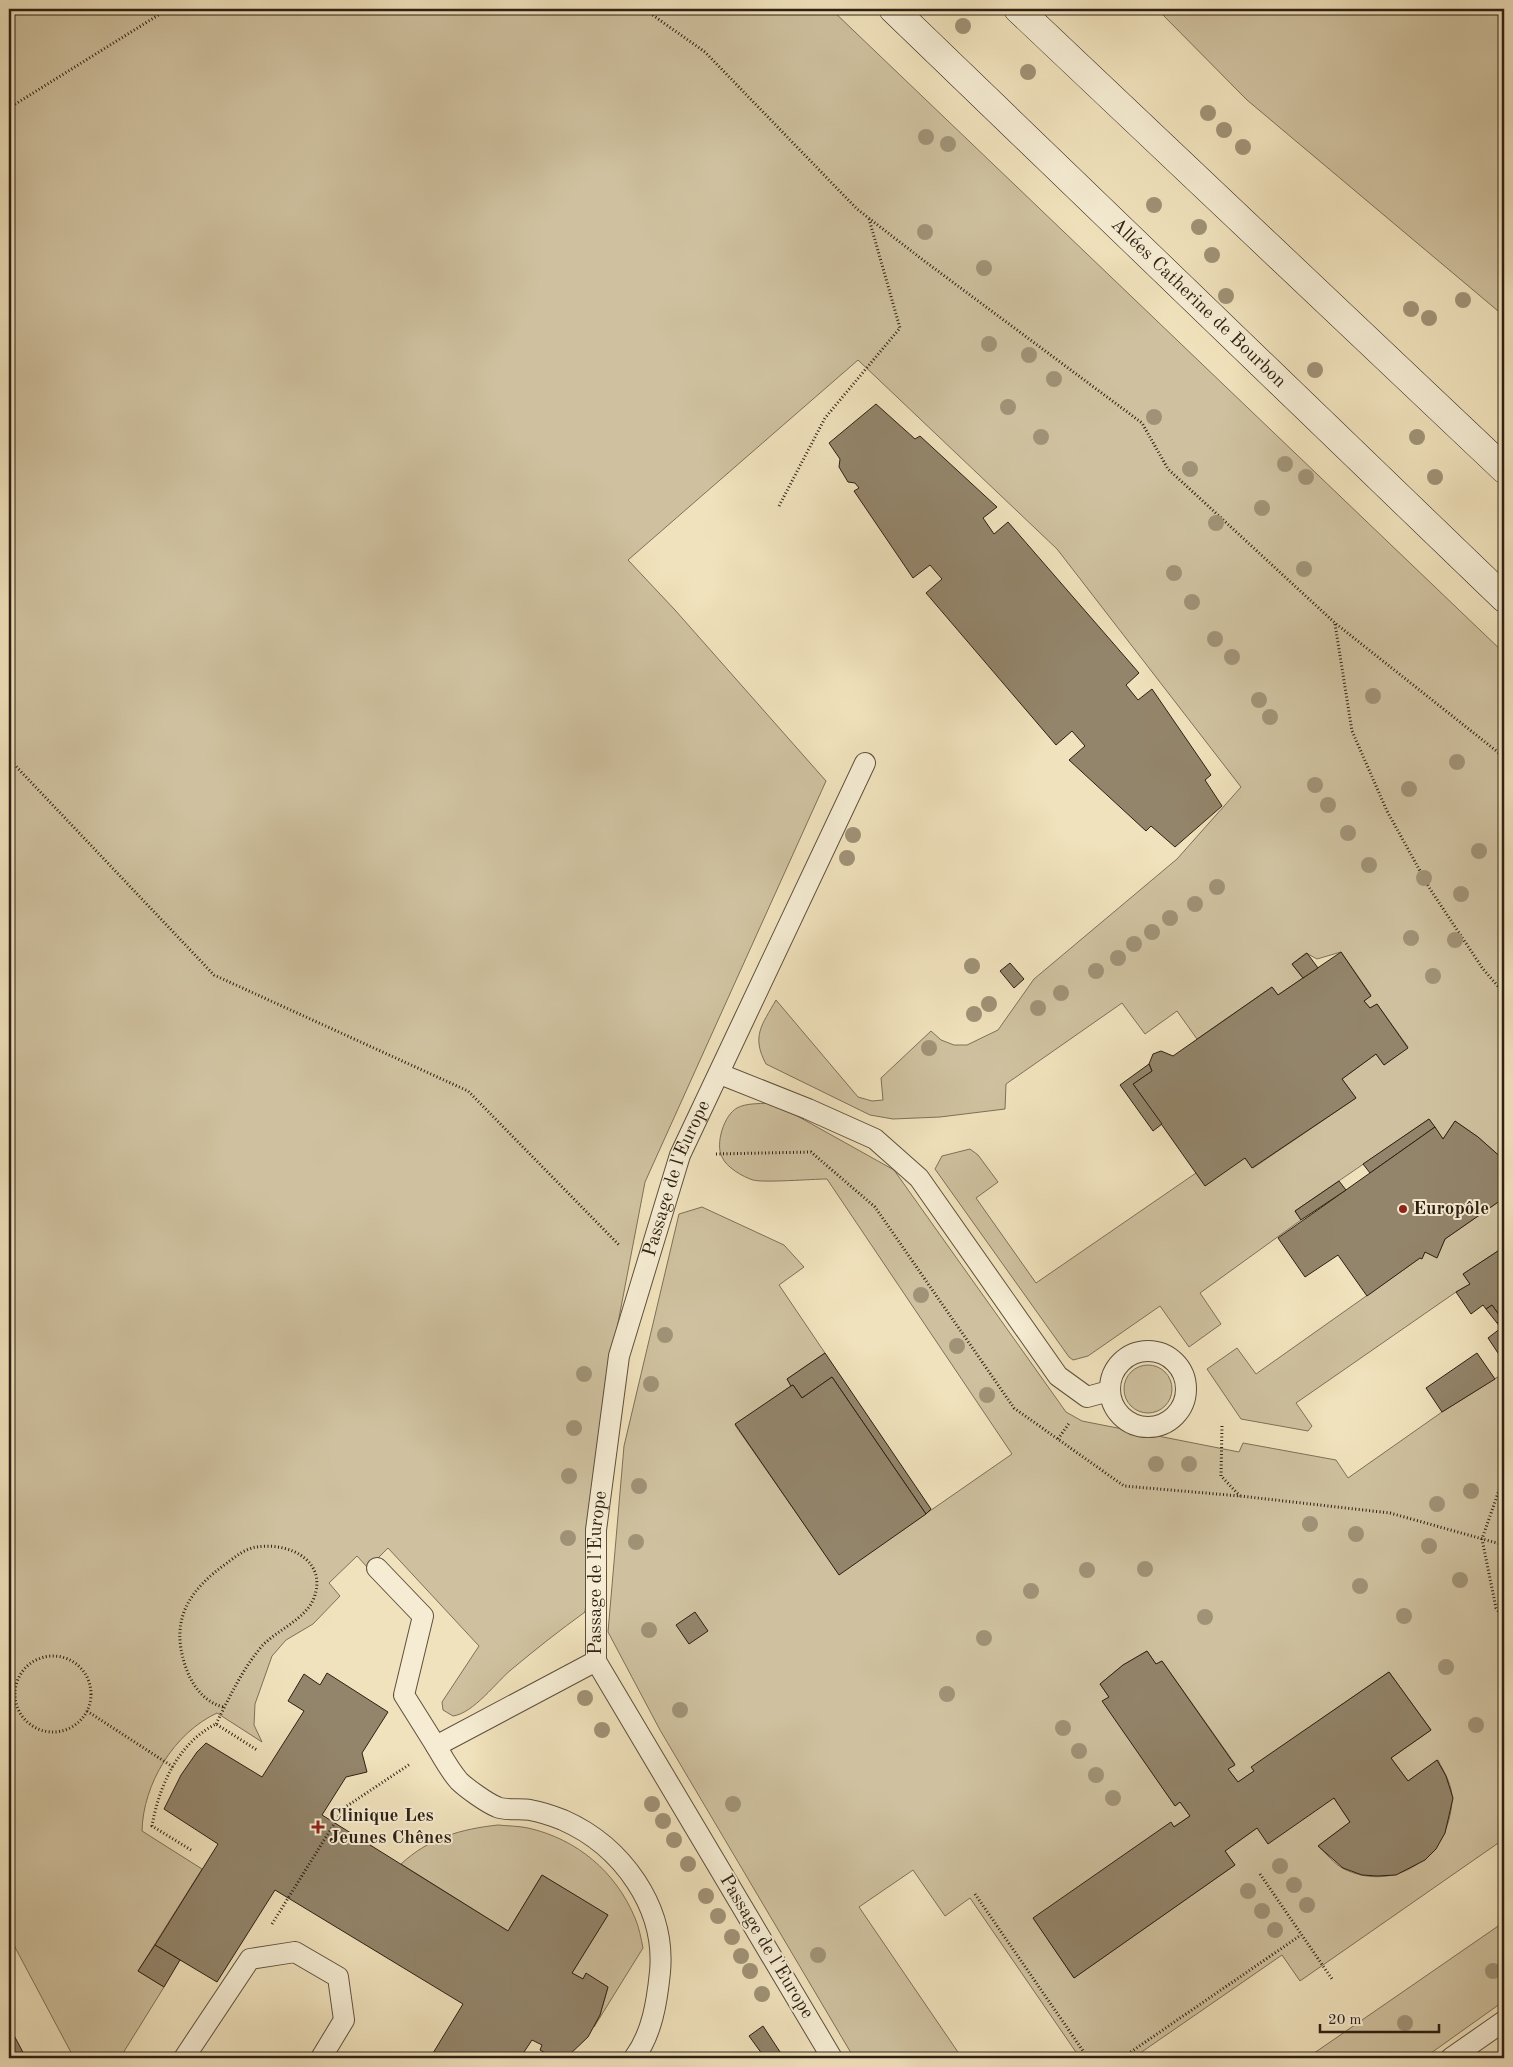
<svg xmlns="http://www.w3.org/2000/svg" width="1513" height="2067" font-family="'Old Standard TT',serif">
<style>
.green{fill:#cfc19f;stroke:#7e7059;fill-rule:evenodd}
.building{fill:#93856b;stroke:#2e2013}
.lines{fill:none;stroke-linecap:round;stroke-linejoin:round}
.service-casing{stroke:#5e503d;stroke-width:22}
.secondary-casing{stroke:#2e2013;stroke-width:29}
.path{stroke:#2e2013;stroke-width:3;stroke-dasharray:1 2.5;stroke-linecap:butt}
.service{stroke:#f5ecd3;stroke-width:20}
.secondary{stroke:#f5ecd3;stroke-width:28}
.tree{fill:#a09276}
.poi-dot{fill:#8f2418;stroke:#f5ecd3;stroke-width:2}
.labels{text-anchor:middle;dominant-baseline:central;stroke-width:4;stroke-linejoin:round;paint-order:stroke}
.street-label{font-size:19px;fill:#2e2013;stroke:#f5ecd3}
.poi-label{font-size:19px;font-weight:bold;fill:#2e2013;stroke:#f5ecd3;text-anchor:start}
</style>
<rect width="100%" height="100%" fill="#f0e2bc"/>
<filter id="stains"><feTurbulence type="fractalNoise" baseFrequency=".004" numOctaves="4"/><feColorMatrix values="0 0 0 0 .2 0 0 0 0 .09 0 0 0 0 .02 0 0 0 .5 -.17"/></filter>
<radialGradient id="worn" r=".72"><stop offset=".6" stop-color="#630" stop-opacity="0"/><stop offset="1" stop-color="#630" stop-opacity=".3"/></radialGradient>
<g class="green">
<path d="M9,9H831L1504,653V1160L1478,1137L1455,1121L1443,1139L1429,1119L1295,1211L1301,1220L1200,1293L1221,1324L1189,1347L1160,1306L1088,1356L1073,1360L1069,1357L935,1169L942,1156L970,1149L978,1155L998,1182L976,1198L1036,1283L1196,1173L1245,1158L1253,1168L1356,1098L1342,1079L1376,1054L1384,1065L1408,1047L1377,1004L1370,1008L1364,1001L1371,995L1341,952L1317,959L1306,953L1292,964L1303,978L1278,995L1272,987L1197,1039L1177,1011L1145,1034L1122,1003L1006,1084L1005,1109L940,1117L893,1119L870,1115L766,1064C751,1036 762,1025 776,1000L858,1097L872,1101L883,1100L881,1078L931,1031L941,1040L954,1045H967L998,1030L1034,979L1177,859L1241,787L1057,549L858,360L628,560L675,610L826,781L645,1182L609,1370L585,1612C560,1630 536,1649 512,1669C496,1682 474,1713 453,1716L443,1710L442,1702L479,1646L388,1548L368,1568L357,1556L329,1583L340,1596L313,1624L286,1640L272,1656L255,1704L254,1725L262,1742L217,1713C174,1733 143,1784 142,1831L202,1869L138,1971L164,1987L120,2058H74L9,1936Z"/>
<path d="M1157,9H1504V316L1247,100Z"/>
<path d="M768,1103L783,1108L894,1170L1066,1412L1082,1421L1239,1452L1243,1443L1336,1460L1348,1478L1442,1412L1504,1373V1839L1300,1981L1282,1955L1133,2058H1080L970,1898L945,1916L913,1870L859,1907L962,2058H854L660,1730L608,1632L624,1446L679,1214L702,1207L784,1245L804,1267L779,1285L825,1353L787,1379L791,1386L735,1425L839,1574L1012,1454L827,1179C812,1179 764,1183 753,1180C743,1177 726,1167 722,1157C715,1144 724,1115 737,1108C746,1103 758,1104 768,1103ZM1147,1651L1156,1664L1162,1661L1235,1764L1228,1769L1238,1782L1254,1771L1252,1767L1389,1672L1431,1730L1391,1758L1408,1781L1438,1760C1444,1772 1453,1786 1452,1800C1450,1855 1396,1894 1344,1869C1334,1864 1326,1853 1318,1846L1350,1822L1334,1798L1257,1828L1225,1851L1235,1865L1074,1978L1034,1919L1190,1816L1180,1802L1175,1806L1103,1701L1109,1697L1100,1684L1123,1665Z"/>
<path d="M1504,1198V1247L1463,1274L1470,1284L1456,1292L1296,1403L1312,1426L1308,1431L1241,1419L1207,1369L1237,1348L1256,1374L1420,1258L1425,1252L1437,1257L1445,1239Z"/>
<circle cx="1148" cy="1389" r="24"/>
<path d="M498,1825C508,1826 519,1826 528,1828C577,1839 616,1872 635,1918C639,1927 641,1938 643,1948L594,2027L600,2015L608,1987L586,1974L583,1979L572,1973L608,1915L542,1875L508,1931L401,1864C429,1838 461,1829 498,1825Z"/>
<path d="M1504,1922V2001L1424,2058H1307Z"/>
</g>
<g class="building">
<path d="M876,404L915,439L920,436L997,507L983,518L994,534L1008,522L1139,673L1126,685L1138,700L1152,689L1211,775L1205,780L1222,806L1175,847L1151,826L1146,831L1069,760L1085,746L1072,731L1056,745L926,593L942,579L930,565L913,578L854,491L859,488L855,483L848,482L839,467L840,459L829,443Z"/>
<path d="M1341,952L1371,996L1364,1001L1370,1008L1377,1004L1408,1048L1384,1065L1376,1054L1342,1079L1356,1098L1252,1168L1245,1158L1205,1186L1133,1084L1152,1071L1149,1064L1153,1054L1161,1051L1173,1056L1272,987L1278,995Z"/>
<path d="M1307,953L1318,968L1303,978L1292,964Z"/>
<path d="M1010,963L1024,979L1014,988L1000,971Z"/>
<path d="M1149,1064L1152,1071L1133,1084L1162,1124L1153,1131L1120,1085Z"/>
<path d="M1429,1119L1435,1127L1370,1173L1363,1164Z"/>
<path d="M1455,1121L1478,1137L1504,1160V1198L1445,1239L1437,1258L1425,1252L1422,1259L1420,1258L1367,1296L1338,1255L1305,1277L1278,1238L1435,1127L1443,1139Z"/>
<path d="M1339,1181L1346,1190L1301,1220L1295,1211Z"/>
<path d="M1504,1247V1358L1502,1359L1488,1338L1501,1328L1497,1323L1502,1319L1492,1305L1486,1309L1483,1305L1471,1314L1456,1292L1470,1284L1463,1274Z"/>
<path d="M1492,1305L1502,1319L1497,1323L1486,1309Z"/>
<path d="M825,1353L931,1509L926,1514L832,1377L802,1398L793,1385L791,1386L787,1379Z"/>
<path d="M1477,1353L1495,1379L1442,1412L1426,1388Z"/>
<path d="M832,1377L926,1514L839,1575L735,1424L791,1386L793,1385L802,1398Z"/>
<path d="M695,1612L708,1631L689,1644L676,1625Z"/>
<path d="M1147,1651L1156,1664L1162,1661L1235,1765L1228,1769L1238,1782L1254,1771L1251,1767L1389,1672L1431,1730L1391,1758L1408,1781L1437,1760L1446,1776L1453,1798L1445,1833L1436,1849L1425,1860L1396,1875L1377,1876L1362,1875L1343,1868L1318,1846L1350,1822L1334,1798L1268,1844L1257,1828L1225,1851L1235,1865L1074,1978L1033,1918L1171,1822L1174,1827L1190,1816L1180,1802L1175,1806L1102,1701L1109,1697L1100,1684L1123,1665Z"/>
<path d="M327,1673L388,1712L362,1753L367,1772L346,1777L322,1815L508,1931L542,1875L608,1915L572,1973L583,1979L586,1973L608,1987L600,2015L588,2037L566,2058H554L540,2050L542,2045L532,2040L520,2058H430L463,2004L275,1890L217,1982L155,1945L218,1844L164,1809L181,1775L197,1752L206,1743L262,1777L304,1711L288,1701L304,1674L320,1685Z"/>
<path d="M155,1945L180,1960L164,1987L138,1971Z"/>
<path d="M9,2026L26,2058H9Z"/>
<path d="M763,2026L784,2058H765L749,2036Z"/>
</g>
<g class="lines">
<g class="service-casing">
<g id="service">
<path d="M720,1074L808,1109L875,1139L919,1178L1058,1376L1087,1397L1109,1391"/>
<circle cx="1148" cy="1389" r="38"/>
<path d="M377,1568L423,1616L404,1695L436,1746"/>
<path d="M596,1661L436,1746C443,1758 450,1771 459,1781C466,1788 487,1803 497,1807C506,1811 520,1808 530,1810C541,1812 553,1816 563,1820C622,1846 666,1907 660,1972C657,2002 652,2034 634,2058"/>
<path d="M184,2058L250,1959L295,1952L338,1977L344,2020L321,2058"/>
<path id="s1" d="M832,2058L596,1661V1530L619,1356L680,1155L865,763"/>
<path d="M1451,2058L1504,2021"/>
</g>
</g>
<g class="secondary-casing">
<g id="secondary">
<path id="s2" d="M893,9L1504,598"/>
<path d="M1018,9L1504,469"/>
</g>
</g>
<g class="path">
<path d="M644,9L705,52L857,209L923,260L1142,423L1168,469L1335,623L1504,757"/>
<path d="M9,108L168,9"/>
<path d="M779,506L825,418L900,328L869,219"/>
<path d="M1335,624L1352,731L1387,811L1430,889L1483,969L1504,993"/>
<path d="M9,759L214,975L468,1091L620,1246"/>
<path d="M716,1154L811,1152L875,1207L1014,1408L1124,1486L1240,1496L1390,1513L1504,1545"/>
<path d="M1222,1426L1221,1476L1240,1496"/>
<path d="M1058,1439L1070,1422"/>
<path d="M1504,1476L1482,1539L1496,1608L1504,1619"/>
<circle cx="53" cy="1694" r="38"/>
<path d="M87,1711L173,1767"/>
<path d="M216,1724C230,1696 242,1670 262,1646C277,1630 306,1619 314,1598C328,1560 288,1542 257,1547C246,1548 235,1557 227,1563C189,1590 170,1619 185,1665C191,1684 204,1703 224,1707"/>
<path d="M191,1850L152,1826C159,1786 178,1743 216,1724L257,1750"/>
<path d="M1260,1874L1332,1979"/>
<path d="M975,1894L1088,2058"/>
<path d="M272,1924L344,1808L410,1764"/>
<path d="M1122,2058L1301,1935"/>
</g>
<use href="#service" class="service"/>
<use href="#secondary" class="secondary"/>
</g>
<g class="tree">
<circle cx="963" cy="26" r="8"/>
<circle cx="1028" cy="72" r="8"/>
<circle cx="1208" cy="113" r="8"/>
<circle cx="1224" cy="130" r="8"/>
<circle cx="926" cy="137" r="8"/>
<circle cx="948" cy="144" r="8"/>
<circle cx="1243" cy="147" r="8"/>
<circle cx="1154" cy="205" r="8"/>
<circle cx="1199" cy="227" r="8"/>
<circle cx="925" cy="232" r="8"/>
<circle cx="1212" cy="255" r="8"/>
<circle cx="984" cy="268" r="8"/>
<circle cx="1226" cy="296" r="8"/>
<circle cx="1463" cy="300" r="8"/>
<circle cx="1411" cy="309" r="8"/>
<circle cx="1429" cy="318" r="8"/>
<circle cx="989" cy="344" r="8"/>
<circle cx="1029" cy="355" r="8"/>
<circle cx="1315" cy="370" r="8"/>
<circle cx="1054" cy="379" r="8"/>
<circle cx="1008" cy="407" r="8"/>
<circle cx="1154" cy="417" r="8"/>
<circle cx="1041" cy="437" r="8"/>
<circle cx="1417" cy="437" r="8"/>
<circle cx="1285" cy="464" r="8"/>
<circle cx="1190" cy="469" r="8"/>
<circle cx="1306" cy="477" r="8"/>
<circle cx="1435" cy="477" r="8"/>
<circle cx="1262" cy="508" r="8"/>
<circle cx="1216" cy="523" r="8"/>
<circle cx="1304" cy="569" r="8"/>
<circle cx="1174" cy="573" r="8"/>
<circle cx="1192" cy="602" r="8"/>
<circle cx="1215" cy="639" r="8"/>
<circle cx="1232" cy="657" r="8"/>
<circle cx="1373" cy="696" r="8"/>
<circle cx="1259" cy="700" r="8"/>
<circle cx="1270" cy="717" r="8"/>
<circle cx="1457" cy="762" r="8"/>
<circle cx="1315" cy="785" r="8"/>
<circle cx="1409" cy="789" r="8"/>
<circle cx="1328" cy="805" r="8"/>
<circle cx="1348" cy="833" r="8"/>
<circle cx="853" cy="835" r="8"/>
<circle cx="1479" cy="851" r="8"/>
<circle cx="847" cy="858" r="8"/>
<circle cx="1369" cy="865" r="8"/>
<circle cx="1424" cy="878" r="8"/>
<circle cx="1217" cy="887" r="8"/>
<circle cx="1461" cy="894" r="8"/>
<circle cx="1195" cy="904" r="8"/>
<circle cx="1170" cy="918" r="8"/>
<circle cx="1152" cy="932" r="8"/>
<circle cx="1411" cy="938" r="8"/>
<circle cx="1455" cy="940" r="8"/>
<circle cx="1134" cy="944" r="8"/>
<circle cx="1118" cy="958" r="8"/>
<circle cx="972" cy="966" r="8"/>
<circle cx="1096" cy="971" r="8"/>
<circle cx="1433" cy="976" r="8"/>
<circle cx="1061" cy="993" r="8"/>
<circle cx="989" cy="1004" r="8"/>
<circle cx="1038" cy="1008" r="8"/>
<circle cx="974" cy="1014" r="8"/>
<circle cx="929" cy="1048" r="8"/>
<circle cx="921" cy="1295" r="8"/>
<circle cx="665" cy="1335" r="8"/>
<circle cx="957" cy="1346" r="8"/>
<circle cx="584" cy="1374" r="8"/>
<circle cx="651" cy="1384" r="8"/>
<circle cx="987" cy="1395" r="8"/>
<circle cx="574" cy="1428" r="8"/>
<circle cx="1156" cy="1464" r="8"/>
<circle cx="1189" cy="1464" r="8"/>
<circle cx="569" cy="1476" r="8"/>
<circle cx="639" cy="1486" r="8"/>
<circle cx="1471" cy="1491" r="8"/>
<circle cx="1437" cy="1504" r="8"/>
<circle cx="1310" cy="1524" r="8"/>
<circle cx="1356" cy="1534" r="8"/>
<circle cx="568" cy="1538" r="8"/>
<circle cx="636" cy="1542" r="8"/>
<circle cx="1429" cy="1546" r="8"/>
<circle cx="1145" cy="1569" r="8"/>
<circle cx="1087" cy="1570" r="8"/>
<circle cx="1460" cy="1580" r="8"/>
<circle cx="1360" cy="1586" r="8"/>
<circle cx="1031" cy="1591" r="8"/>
<circle cx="1404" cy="1616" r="8"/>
<circle cx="1205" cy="1617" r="8"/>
<circle cx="649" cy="1630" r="8"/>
<circle cx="984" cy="1638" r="8"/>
<circle cx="1446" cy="1667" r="8"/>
<circle cx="947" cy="1694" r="8"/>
<circle cx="585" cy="1698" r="8"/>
<circle cx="680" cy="1710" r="8"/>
<circle cx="1476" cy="1725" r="8"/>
<circle cx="1063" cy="1728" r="8"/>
<circle cx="602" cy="1730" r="8"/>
<circle cx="1079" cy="1751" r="8"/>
<circle cx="1096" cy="1775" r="8"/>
<circle cx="1113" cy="1798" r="8"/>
<circle cx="652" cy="1804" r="8"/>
<circle cx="733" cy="1804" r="8"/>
<circle cx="663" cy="1821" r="8"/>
<circle cx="674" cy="1840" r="8"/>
<circle cx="688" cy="1864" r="8"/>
<circle cx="1280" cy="1866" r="8"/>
<circle cx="1294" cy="1885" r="8"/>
<circle cx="1248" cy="1891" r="8"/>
<circle cx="706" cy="1896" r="8"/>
<circle cx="1307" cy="1905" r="8"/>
<circle cx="1262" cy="1911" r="8"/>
<circle cx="718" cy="1916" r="8"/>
<circle cx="1275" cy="1930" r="8"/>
<circle cx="732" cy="1937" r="8"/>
<circle cx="818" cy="1955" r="8"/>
<circle cx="741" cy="1956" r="8"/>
<circle cx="750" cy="1971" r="8"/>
<circle cx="1493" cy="1971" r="8"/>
<circle cx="762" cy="1994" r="8"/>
<circle cx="1405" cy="2023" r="8"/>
</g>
<g class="poi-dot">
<circle cx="1403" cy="1209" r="5"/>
<path d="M315.5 1819.5h5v5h5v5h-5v5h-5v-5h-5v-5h5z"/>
</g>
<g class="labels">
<g class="street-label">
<text stroke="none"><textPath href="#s2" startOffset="424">Allées Catherine de Bourbon</textPath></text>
<text stroke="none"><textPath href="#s1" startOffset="955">Passage de l'Europe</textPath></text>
<text stroke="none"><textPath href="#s1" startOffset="550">Passage de l'Europe</textPath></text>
<text transform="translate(766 1947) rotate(59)">Passage de l'Europe</text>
</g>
<g class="poi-label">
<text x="1413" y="1209">Europôle</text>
<text x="329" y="1816">Clinique Les<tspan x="329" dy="22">Jeunes Chênes</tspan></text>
</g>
</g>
<rect width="1513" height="2067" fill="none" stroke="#f0e2bc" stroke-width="30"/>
<rect x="10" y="10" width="1493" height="2047" fill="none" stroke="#2e2013" stroke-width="2.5"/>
<rect x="15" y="15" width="1483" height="2037" fill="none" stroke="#2e2013"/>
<path d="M1320 2024v8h119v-8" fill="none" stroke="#2e2013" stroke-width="2.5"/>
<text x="1328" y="2024" font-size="15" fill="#2e2013" stroke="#f5ecd3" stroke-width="4" paint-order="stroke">20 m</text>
<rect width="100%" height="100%" filter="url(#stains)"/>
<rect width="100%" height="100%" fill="url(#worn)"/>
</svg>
